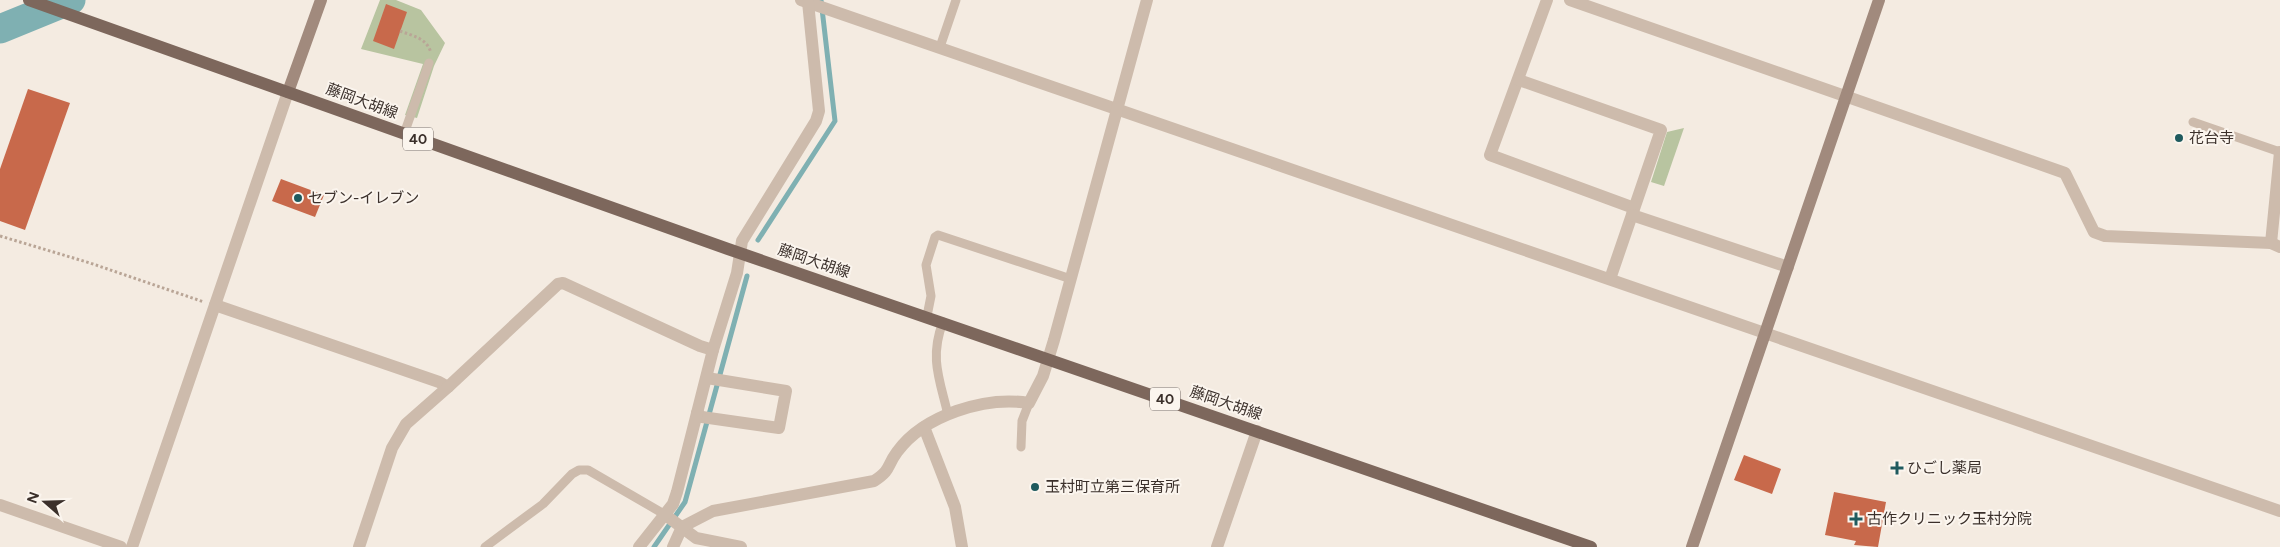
<svg xmlns="http://www.w3.org/2000/svg" width="2280" height="547" font-family="Figtree,'Noto Sans JP',sans-serif">
<style>
.green{fill:#b8c4a0}
.lines{fill:none;stroke-linecap:round;stroke-linejoin:round}
.stream{stroke:#7fb0b2;stroke-width:5}
.river{stroke:#7fb0b2;stroke-width:29}
.building{fill:#c8694b}
.path{stroke:#b9a596;stroke-width:3;stroke-dasharray:2.5 2.5;stroke-linecap:butt}
.lane{stroke:#cdbbac;stroke-width:9}
.street{stroke:#cdbbac;stroke-width:12}
.secondary{stroke:#a18a7d;stroke-width:12}
.primary{stroke:#7d675c;stroke-width:12}
.poi-dot{fill:#1f5a5e;stroke:#fbf5ee;stroke-width:2}
.labels{text-anchor:middle;dominant-baseline:central;stroke-width:4;stroke-linejoin:round;paint-order:stroke}
.shield{fill:#fbf5ee;stroke:#756b66;stroke-width:1}
.shield-label{font-size:14px;font-weight:bold;fill:#3b302b}
.street-label{font-size:15px;fill:#3b302b;stroke:#fbf5ee}
.poi-label{font-size:15px;fill:#3b302b;stroke:#fbf5ee;text-anchor:start}
</style>
<rect width="100%" height="100%" fill="#f4ebe1"/>
<g class="green">
<path d="M380,0H396L421,10L445,43L434,66L417,118L405,115L423,64L361,49Z"/>
<path d="M1684,128L1664,186L1651,182L1667,132Z"/>
</g>
<g class="lines">
<g class="stream">
<path d="M758,240L835,121L821,0"/>
<path d="M654,547L685,502L747,276"/>
</g>
<path class="river" d="M0,29L71,0"/>
</g>
<g class="building">
<path d="M386,4L407,12L394,49L373,41Z"/>
<path d="M28,89L70,103L25,230L0,221V169Z"/>
<path d="M281,179L324,195L315,217L272,201Z"/>
<path d="M1744,455L1781,469L1772,494L1734,480Z"/>
<path d="M1834,492L1886,502L1878,547L1854,545L1856,541L1825,535Z"/>
</g>
<g class="lines">
<g class="path">
<path d="M400,31C413,36 427,38 431,53"/>
<path d="M0,236L90,263L204,302"/>
</g>
<g class="lane">
<path d="M940,47L956,0"/>
<path d="M2193,122L2280,152"/>
<path d="M404,134L429,63"/>
<path d="M927,316L931,296L926,265L935,237L938,235L1071,279"/>
<path d="M943,322C929,358 940,380 948,415"/>
<path d="M1021,447L1022,421L1029,403"/>
<path d="M485,547L543,504L572,474L579,470H588L664,514"/>
</g>
<g class="street">
<path d="M801,0L2280,511"/>
<path d="M1547,0L1490,155L1634,208"/>
<path d="M1570,0L2065,173L2094,232L2105,236L2271,243L2280,247"/>
<path d="M1519,80L1661,130L1610,279"/>
<path d="M1632,215L1788,267"/>
<path d="M2271,243L2280,152"/>
<path d="M215,305L439,382L448,387"/>
<path d="M697,413L702,417L779,428L786,391L707,378"/>
<path d="M924,427L955,507L962,547"/>
<path d="M0,505L121,547"/>
<path d="M664,514L696,538L741,547"/>
<path d="M132,547L288,92"/>
<path d="M359,547L392,448L406,424L448,387L558,284L563,283L700,346L713,350"/>
<path d="M639,547L673,504L677,492L713,350L737,273L742,241L816,121L819,111L808,2"/>
<path d="M673,547L682,527L713,511L874,481C892,469 886,467 897,452C924,415 985,396 1029,403L1043,376L1054,340L1147,0"/>
<path d="M1217,547L1257,431"/>
</g>
<g class="secondary">
<path d="M288,92L321,0"/>
<path d="M1692,547L1879,0"/>
</g>
<path class="primary" d="M29,0L728,249L1591,547"/>
</g>
<g class="poi-dot">
<circle cx="2179" cy="138" r="5"/>
<circle cx="298" cy="198" r="5"/>
<path d="M1894.5 460.5h5v5h5v5h-5v5h-5v-5h-5v-5h5z"/>
<circle cx="1035" cy="487" r="5"/>
<path d="M1853.5 511.5h5v5h5v5h-5v5h-5v-5h-5v-5h5z"/>
</g>
<g class="labels">
<g class="shield">
<rect x="403" y="127.5" width="30" height="23" rx="4"/>
<rect x="1150" y="387.5" width="30" height="23" rx="4"/>
</g>
<g class="shield-label">
<text x="418" y="139">40</text>
<text x="1165" y="399">40</text>
</g>
<g class="street-label">
<text transform="translate(362 101) rotate(20)">藤岡大胡線</text>
<text transform="translate(814 261) rotate(19)">藤岡大胡線</text>
<text transform="translate(1226 403) rotate(19)">藤岡大胡線</text>
</g>
<g class="poi-label">
<text x="2189" y="138">花台寺</text>
<text x="308" y="198">セブン-イレブン</text>
<text x="1907" y="468">ひごし薬局</text>
<text x="1045" y="487">玉村町立第三保育所</text>
<text x="1867" y="519">古作クリニック玉村分院</text>
</g>
</g>
<g transform="translate(45 502) rotate(290)" stroke="#fbf5ee" stroke-width="4" paint-order="stroke">
<path d="M0-4L9 19L0 12L-9 19Z" fill="#3b302b"/>
<text y="-8" font-size="14" font-weight="bold" text-anchor="middle" fill="#3b302b">N</text>
</g>
</svg>
